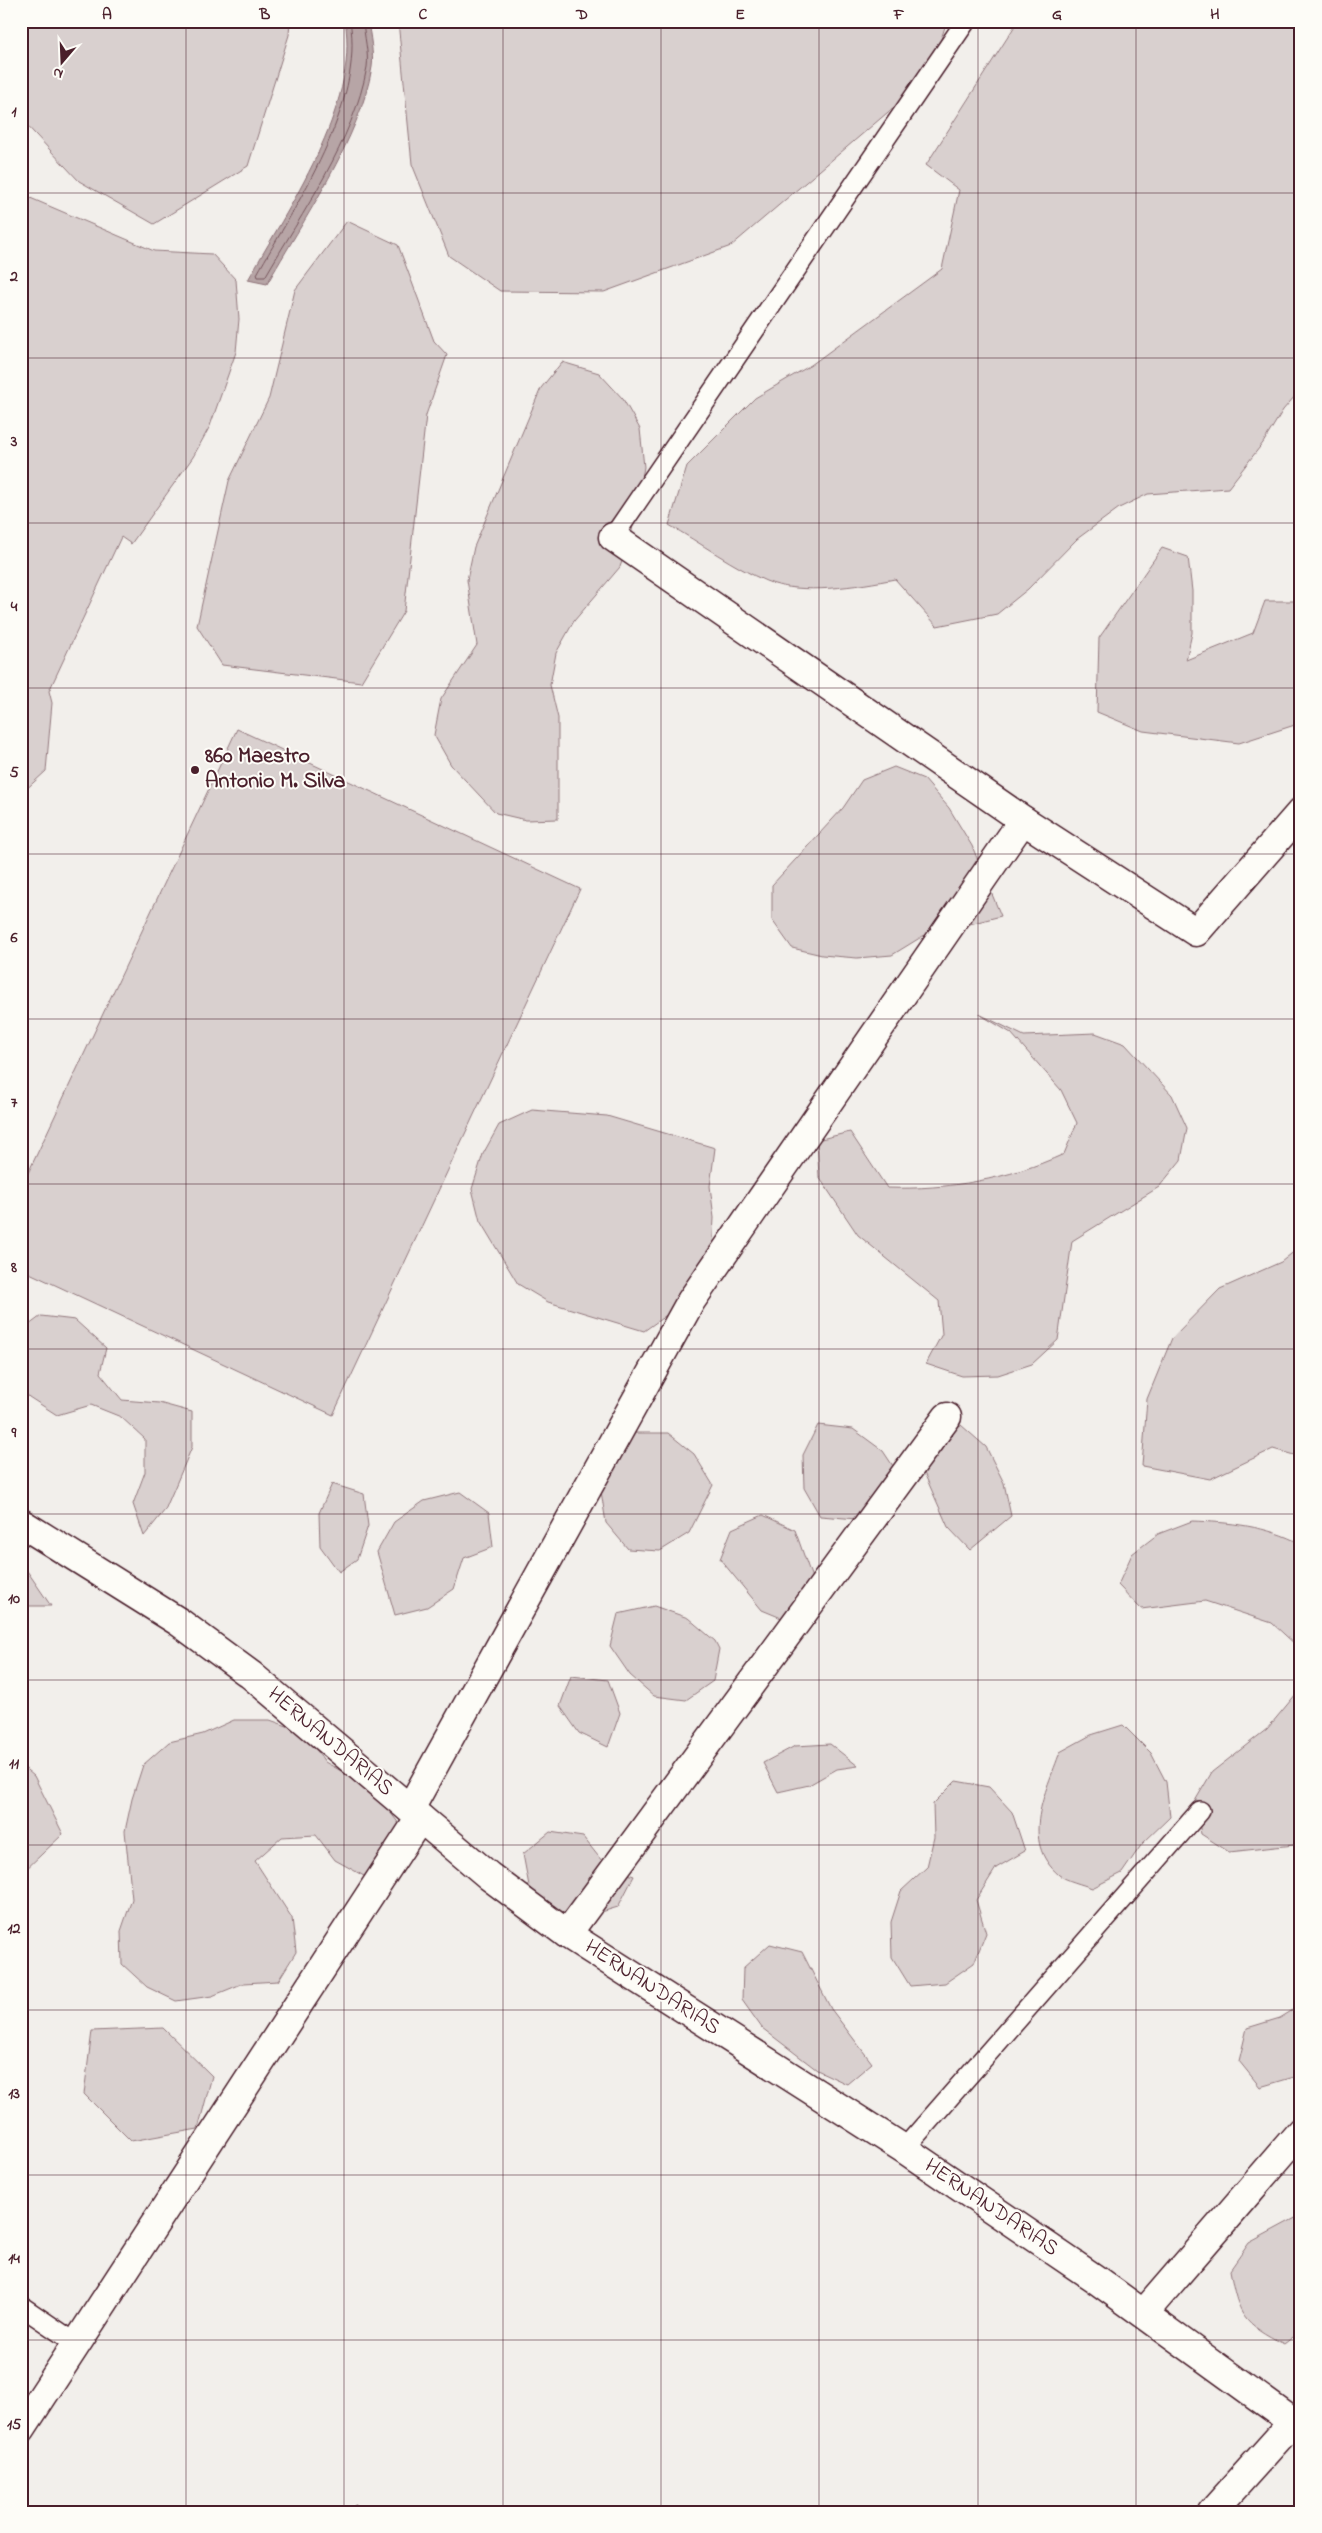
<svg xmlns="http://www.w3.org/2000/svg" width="1322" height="2533" font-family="'Indie Flower',sans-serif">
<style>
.green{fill:#d9d0cf;stroke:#92787d}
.water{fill:#b7a5a6;stroke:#8b6f75}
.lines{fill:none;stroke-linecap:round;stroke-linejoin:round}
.shore{stroke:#76555c;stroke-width:1}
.building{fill:#c8bbbb;stroke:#4a1f2b}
.lane-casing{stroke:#4a1f2b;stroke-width:22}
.street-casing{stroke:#4a1f2b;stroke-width:31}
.secondary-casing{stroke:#4a1f2b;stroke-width:31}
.lane{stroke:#fdfcf7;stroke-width:19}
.street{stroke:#fdfcf7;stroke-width:28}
.secondary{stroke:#fdfcf7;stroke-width:28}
.grid{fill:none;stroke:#4a1f2b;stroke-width:1;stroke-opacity:0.55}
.poi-dot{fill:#4a1f2b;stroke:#fdfcf7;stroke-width:2}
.labels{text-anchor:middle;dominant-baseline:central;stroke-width:4;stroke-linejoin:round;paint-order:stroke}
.poi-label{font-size:22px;font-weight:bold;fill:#4a1f2b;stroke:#fdfcf7;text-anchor:start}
.street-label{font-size:22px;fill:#4a1f2b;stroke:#fdfcf7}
.neatline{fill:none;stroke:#4a1f2b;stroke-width:2}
.grid-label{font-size:16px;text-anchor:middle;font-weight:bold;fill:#4a1f2b}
</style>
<rect width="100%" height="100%" fill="#f2efeb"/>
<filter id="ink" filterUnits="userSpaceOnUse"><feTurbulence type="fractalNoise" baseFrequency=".02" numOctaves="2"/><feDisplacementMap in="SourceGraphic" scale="10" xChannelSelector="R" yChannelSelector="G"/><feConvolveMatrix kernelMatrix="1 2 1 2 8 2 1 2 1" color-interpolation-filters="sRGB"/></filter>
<g filter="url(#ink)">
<g class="green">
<path d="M21,21H290L289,35L248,166L154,224L79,181L21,119Z"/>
<path d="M398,21H947L928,78L731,246L604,292L500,291L449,256L412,164Z"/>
<path d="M1018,21H1301V389L1283,410L1263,443L1228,488L1148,494L1119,508L1077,539L1028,589L997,614L937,626L895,579C858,586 801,596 766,581C735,568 699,542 669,525L687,466L755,398L811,365L942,269L959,190L926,165Z"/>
<path d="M21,194L154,251L212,254L236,280L239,319L236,352L210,426L193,457L131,544L121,537L49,691L52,703L46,771L21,794Z"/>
<path d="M347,221L398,245L434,341L447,355L426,415L404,611L361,682L222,665L197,626L229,481L269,398L295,290Z"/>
<path d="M562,362L599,373L623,399L640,429L644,467L631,536L620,567L574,621L556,653L550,685L558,718V819L526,820L496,813L451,765L434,735L441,699L477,645L467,580L474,547L541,388Z"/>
<path d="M1162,548L1188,557L1192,591V633L1186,660L1253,633L1265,601H1301V723L1239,743L1143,731L1097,712L1099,638Z"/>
<path d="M237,729L580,889L333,1415L21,1269V1188Z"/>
<path d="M894,767L924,779L949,808L972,846L1001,916L923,936L892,955L857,958L822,955L792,948L772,920V885L843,808L862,780Z"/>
<path d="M979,1014L1024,1036L1095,1033L1125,1044L1172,1095L1187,1128L1181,1160L1159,1187L1072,1241L1058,1340L1032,1364L998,1375L962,1376L926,1364L942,1334L939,1301L858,1235L819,1177L817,1140L850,1132L887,1188C948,1190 1009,1179 1064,1154L1077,1123L1061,1090L1011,1033Z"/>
<path d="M532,1110L607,1116L715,1148L710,1186L714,1218L712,1254L672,1311L644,1331L548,1302L518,1284L480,1221L472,1189L483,1154L499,1125Z"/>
<path d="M1301,1246V1457L1273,1449L1210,1479L1142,1466L1147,1399L1172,1338L1220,1289L1281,1262Z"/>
<path d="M41,1316L75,1320L106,1348L100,1373L122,1400L159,1403L192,1412V1447L165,1510L144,1536L133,1504L145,1472V1439L121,1417L91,1405L57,1415L29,1397L21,1387V1331Z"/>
<path d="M818,1425L853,1429L883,1451L903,1481L857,1519L820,1516L804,1488L803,1455Z"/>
<path d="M961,1425L986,1447L1004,1483L1011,1516L970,1550L948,1527L921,1466L928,1435Z"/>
<path d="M635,1433H668L694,1454L713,1485L689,1533L660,1551L628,1549L606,1523L601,1491L610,1459Z"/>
<path d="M332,1484L364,1494L368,1526L357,1559L339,1572L320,1546L319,1513Z"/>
<path d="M460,1492L489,1513L493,1547L464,1558L454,1589L427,1607L395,1615L377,1552L394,1522L424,1501Z"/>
<path d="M763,1515L795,1530L818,1595L791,1622L762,1610L720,1559L732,1529Z"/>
<path d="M1192,1521C1228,1522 1268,1526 1301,1544V1654L1297,1646L1272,1623L1205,1601L1141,1609L1118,1585L1132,1554L1158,1534Z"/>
<path d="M21,1562L51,1606H21Z"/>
<path d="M654,1606L688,1618L715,1641L719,1649L713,1681L686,1700L654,1696L630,1675L610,1646L618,1614Z"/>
<path d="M571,1676L608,1680L620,1713L608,1747L579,1733L560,1706Z"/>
<path d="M1301,1688V1841L1294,1845L1229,1852L1201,1834L1195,1801L1212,1772L1267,1729Z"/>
<path d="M234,1720H270L304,1732L325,1762L372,1788L415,1845L398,1875L364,1876L335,1860L316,1835L282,1837L255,1861L292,1918L296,1952L278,1981L244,1983L212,1996L176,2001L147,1987L122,1964L121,1931L132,1899L125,1831L132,1799L143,1765L169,1742L203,1734Z"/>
<path d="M1123,1725L1151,1753L1166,1782L1170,1817L1142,1844L1122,1873L1092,1888C1082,1884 1067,1881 1059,1875C1019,1841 1046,1792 1060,1752L1091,1735Z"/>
<path d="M830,1744L858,1766L837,1769L809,1785L778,1792L763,1763L795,1746Z"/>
<path d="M21,1765L34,1776L63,1834L21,1874Z"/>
<path d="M956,1781L989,1787L1012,1812L1025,1851L996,1868L976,1900L986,1933L974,1963L945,1983L910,1986L892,1957L891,1922L901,1891L927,1867L934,1837L933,1804Z"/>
<path d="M550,1832L583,1837L606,1866L634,1876L618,1907L585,1917L552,1909L529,1886L523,1854Z"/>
<path d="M770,1944L802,1952L831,2009L872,2063L847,2084L817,2070L762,2028L742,2000L743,1968Z"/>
<path d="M1301,2005V2075L1260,2087L1239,2061L1247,2028L1280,2018Z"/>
<path d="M163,2028L212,2076L198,2129L131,2141L84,2094L92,2031Z"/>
<path d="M1301,2215V2331L1284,2344C1243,2323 1238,2315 1230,2270L1249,2243Z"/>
</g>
<path class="water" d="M345,21H368C370,35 374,54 372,67C361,137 302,222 267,284L248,280C287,209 360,106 345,21Z"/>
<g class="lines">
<path class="shore" d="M350,21C365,104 296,204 257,274L258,277H265C302,213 354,140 367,67C369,53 364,36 363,21"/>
</g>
<path class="building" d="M355,2505L366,2512H350Z"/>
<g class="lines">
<g class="lane-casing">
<g id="lane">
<path d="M613,537L966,21"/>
<path d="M904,2149L1200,1811"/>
<path d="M21,2306L77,2344"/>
</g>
</g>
<g class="street-casing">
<g id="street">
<path d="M613,537L1023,820L1196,932L1301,812"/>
<path d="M410,1809L691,1301L1023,820"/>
<path d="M567,1934L947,1417"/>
<path d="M1144,2313L1301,2131"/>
<path d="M21,2429L420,1818"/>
<path d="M1212,2512L1293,2422"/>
</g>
</g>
<g class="secondary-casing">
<path id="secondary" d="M21,1523L179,1622L251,1675L489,1876L567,1934L904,2149L1094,2278L1301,2428"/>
</g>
<use href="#lane" class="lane"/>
<use href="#street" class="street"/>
<use href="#secondary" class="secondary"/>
</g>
</g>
<path class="grid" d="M186,21V2512M344,21V2512M503,21V2512M661,21V2512M819,21V2512M978,21V2512M1136,21V2512M21,193H1301M21,358H1301M21,523H1301M21,688H1301M21,854H1301M21,1019H1301M21,1184H1301M21,1349H1301M21,1514H1301M21,1680H1301M21,1845H1301M21,2010H1301M21,2175H1301M21,2340H1301"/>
<circle class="poi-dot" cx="195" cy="770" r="5"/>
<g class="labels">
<g class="poi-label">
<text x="205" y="757">860 Maestro<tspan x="205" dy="25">Antonio M. Silva</tspan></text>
</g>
<g class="street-label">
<text transform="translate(330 1742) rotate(40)">HERNANDARIAS</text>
<text transform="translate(652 1988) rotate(33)">HERNANDARIAS</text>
<text transform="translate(991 2208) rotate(34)">HERNANDARIAS</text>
</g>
</g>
<rect width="1322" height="2533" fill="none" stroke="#fdfcf7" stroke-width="55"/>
<g transform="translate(62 62) rotate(199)" stroke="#fdfcf7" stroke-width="4" paint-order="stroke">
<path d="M0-4L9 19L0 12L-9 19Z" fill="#4a1f2b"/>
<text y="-8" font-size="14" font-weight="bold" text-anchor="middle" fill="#4a1f2b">N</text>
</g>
<rect x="28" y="28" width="1266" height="2478" class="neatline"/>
<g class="grid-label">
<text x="107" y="19">A</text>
<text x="265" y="19">B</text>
<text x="423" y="19">C</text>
<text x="582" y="19">D</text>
<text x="740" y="19">E</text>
<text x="899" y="19">F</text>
<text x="1057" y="19">G</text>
<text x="1215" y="19">H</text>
<text x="14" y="116">1</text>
<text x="14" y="281">2</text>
<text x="14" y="446">3</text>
<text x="14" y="611">4</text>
<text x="14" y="777">5</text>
<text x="14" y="942">6</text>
<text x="14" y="1107">7</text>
<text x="14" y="1272">8</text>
<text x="14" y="1437">9</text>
<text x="14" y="1603">10</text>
<text x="14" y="1768">11</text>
<text x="14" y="1933">12</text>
<text x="14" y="2098">13</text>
<text x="14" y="2263">14</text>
<text x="14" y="2429">15</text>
</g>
</svg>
